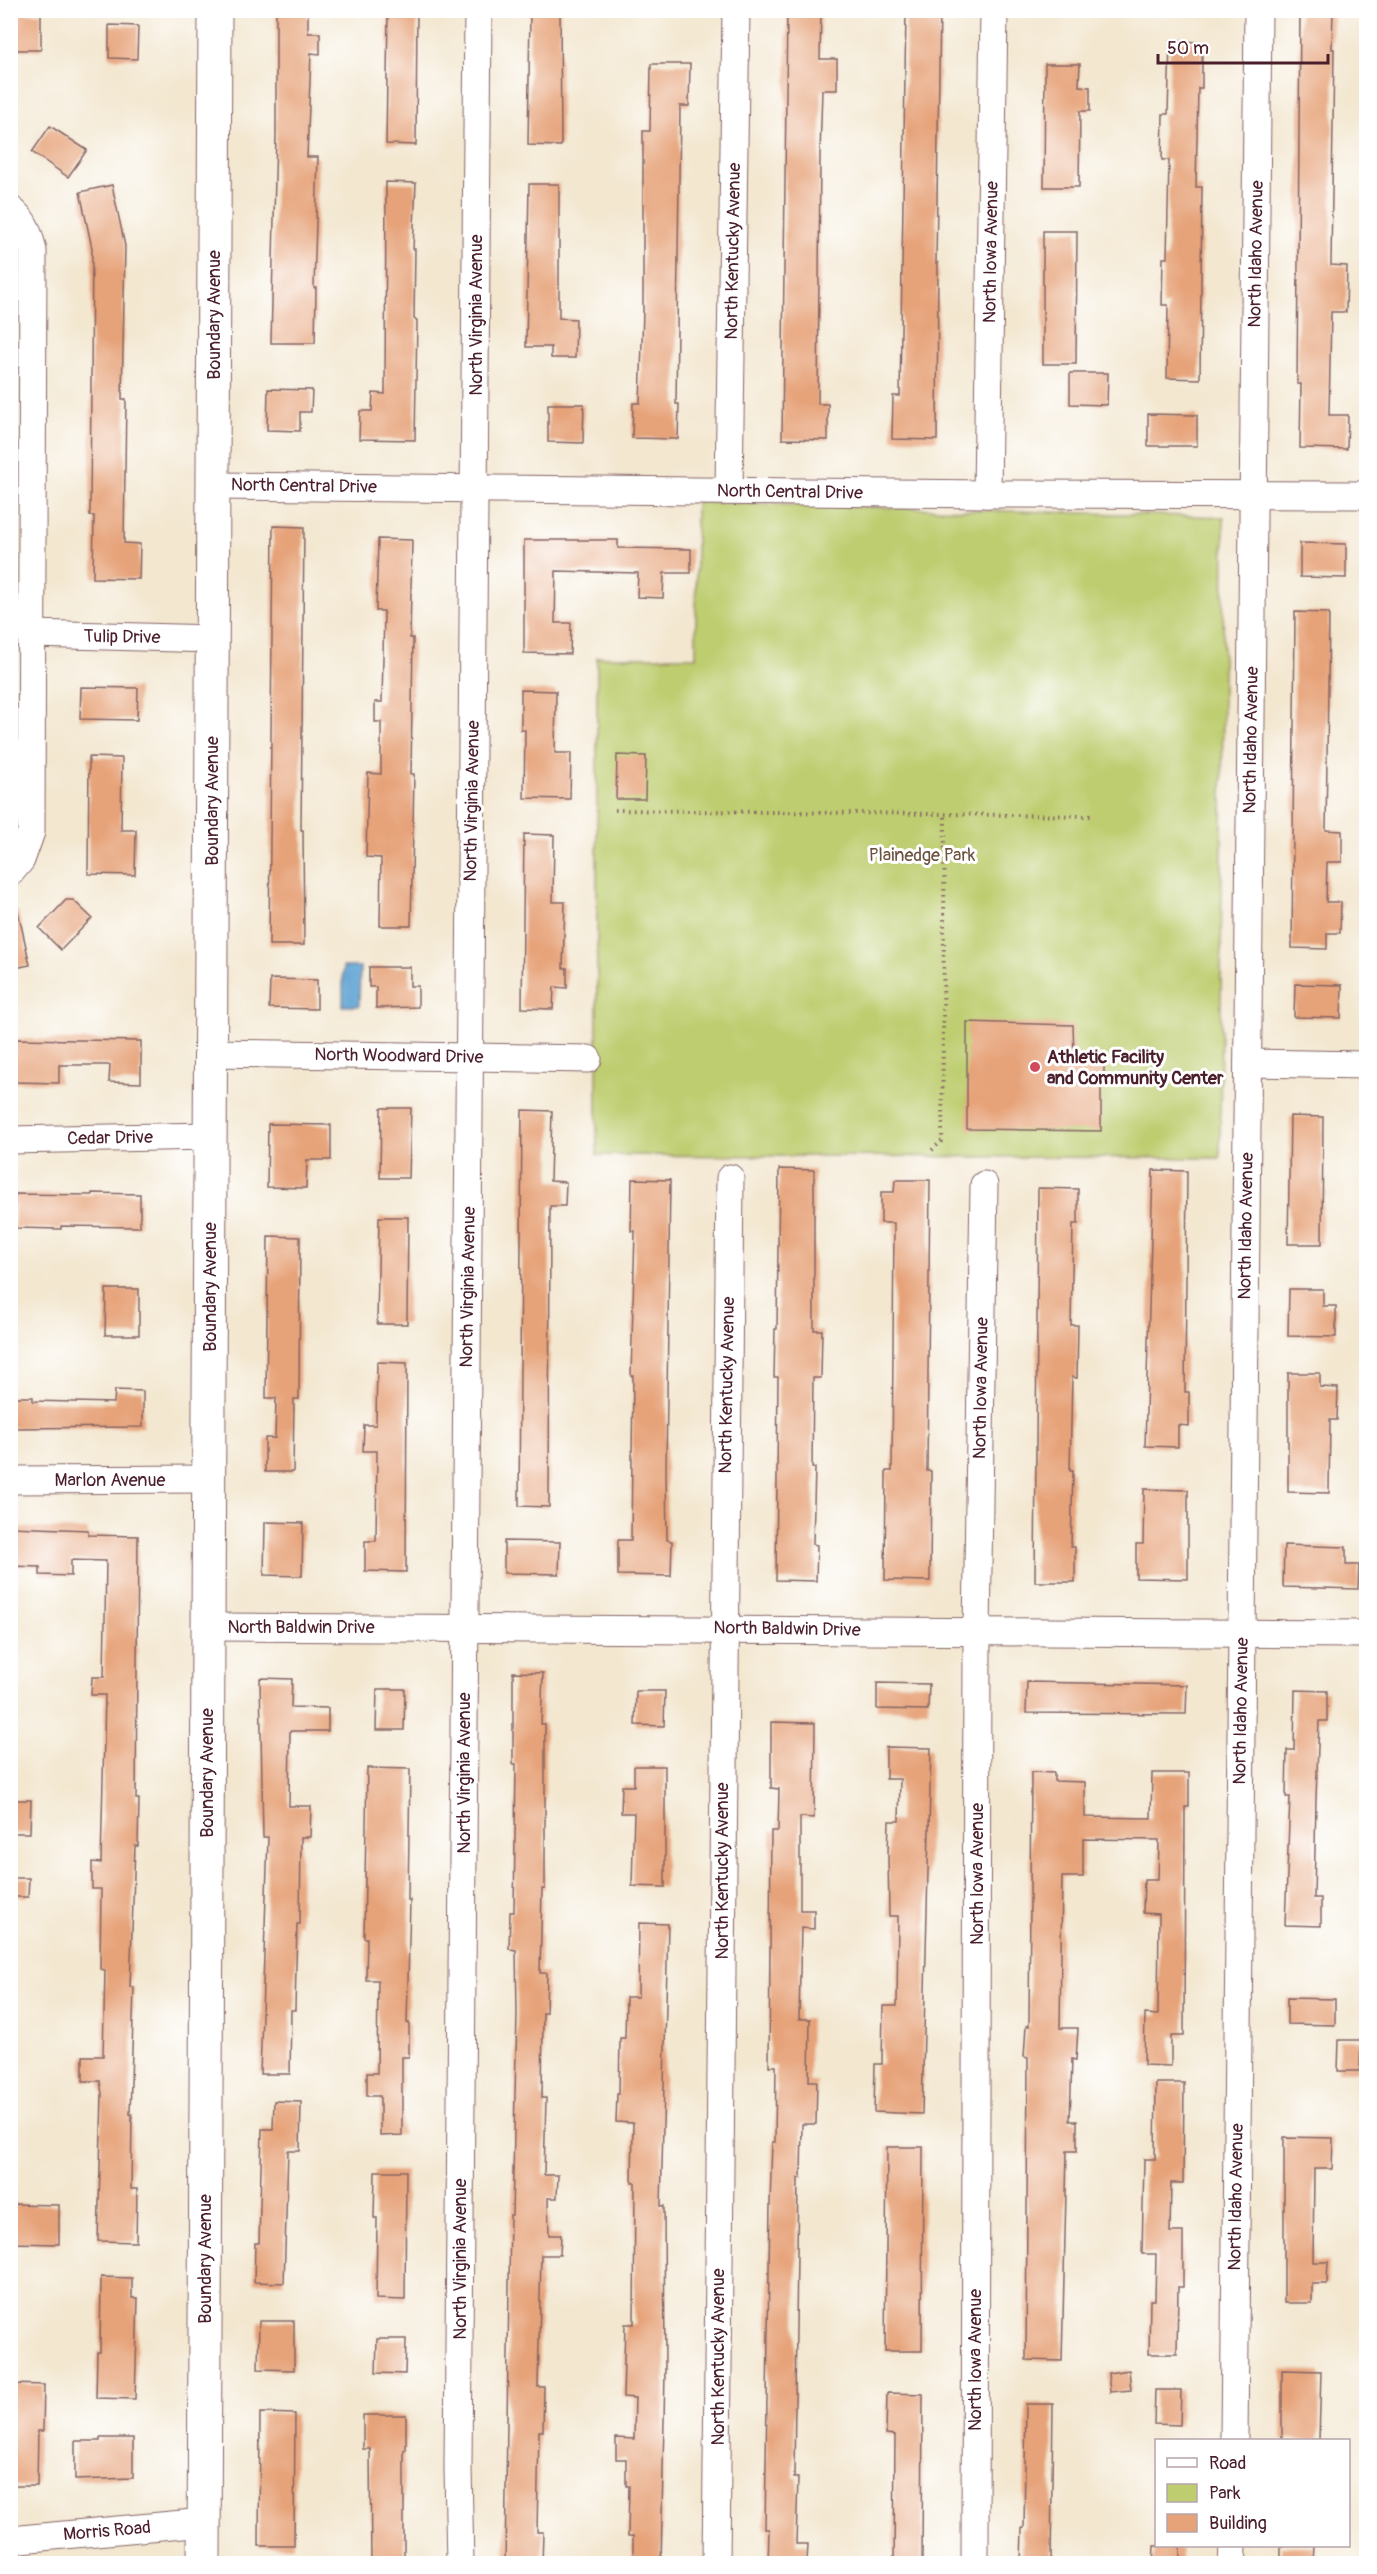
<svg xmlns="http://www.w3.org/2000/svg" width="1377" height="2574" font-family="Pangolin,sans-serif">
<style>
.green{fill:#becd6f;stroke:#84764d;stroke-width:1.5}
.water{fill:#5ea3d3;stroke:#54617f;stroke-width:1.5}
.building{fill:#e6a278}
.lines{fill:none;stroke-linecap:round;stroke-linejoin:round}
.minor-casing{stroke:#856565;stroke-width:29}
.major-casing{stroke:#856565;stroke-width:35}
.path{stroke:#856565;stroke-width:4;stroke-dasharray:1.5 4.5;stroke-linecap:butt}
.minor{stroke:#fff;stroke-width:27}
.major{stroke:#fff;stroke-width:33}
.poi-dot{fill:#d1495b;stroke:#fff;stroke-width:2}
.labels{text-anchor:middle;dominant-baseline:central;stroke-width:6;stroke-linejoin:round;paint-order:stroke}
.street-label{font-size:18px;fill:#4a1f2b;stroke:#fff}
.park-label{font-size:18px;fill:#6d533f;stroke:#fff}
.poi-label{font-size:18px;font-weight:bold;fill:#4a1f2b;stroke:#fff;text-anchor:start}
</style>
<rect width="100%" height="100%" fill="#fff"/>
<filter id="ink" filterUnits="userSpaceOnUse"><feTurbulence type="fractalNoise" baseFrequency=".0167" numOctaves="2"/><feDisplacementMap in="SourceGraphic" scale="12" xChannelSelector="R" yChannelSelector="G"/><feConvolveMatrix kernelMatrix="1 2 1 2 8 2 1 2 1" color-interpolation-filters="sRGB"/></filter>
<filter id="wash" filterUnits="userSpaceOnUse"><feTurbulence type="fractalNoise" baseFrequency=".008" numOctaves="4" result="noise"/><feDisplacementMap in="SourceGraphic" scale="24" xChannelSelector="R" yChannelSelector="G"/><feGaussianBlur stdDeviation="1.35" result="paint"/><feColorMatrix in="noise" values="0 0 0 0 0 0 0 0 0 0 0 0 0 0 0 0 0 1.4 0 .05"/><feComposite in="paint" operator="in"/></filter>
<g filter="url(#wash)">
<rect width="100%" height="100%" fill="#f3e7d0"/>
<path class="green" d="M696,502L1224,517L1220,1158L597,1155V657H696Z"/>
<path class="water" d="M343,967H360L359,1006H343Z"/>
<g id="blocks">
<g class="building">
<path d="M276,10H308V33H320V54L311,53L307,157H318L314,288H316L315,343H271L276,135Z"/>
<path d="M388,10H417L416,145L386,144Z"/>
<path d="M530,10H560L561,146L528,145Z"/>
<path d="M787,10H821L820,59H837V90H822L820,154L818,404H828V440L782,439Z"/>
<path d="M906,10H940L936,263H938L937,440L892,439L893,396H900Z"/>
<path d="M1300,10H1333L1332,49H1334L1331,265L1347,266L1346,312H1331L1329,415H1348L1347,449L1300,448L1301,384H1297Z"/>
<rect x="10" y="13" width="31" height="37"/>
<path d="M109,25L138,26L137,59L109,58Z"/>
<path d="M1170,41L1202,42V88H1198L1196,187H1202L1200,379L1167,378L1168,305H1162L1163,258H1167L1169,160H1162L1163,114H1168Z"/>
<path d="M651,64H690L689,106H680L676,404H679L678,439L632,438L633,403H640L643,311V131H650Z"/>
<path d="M1045,64H1080L1079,86L1090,87V111H1080L1079,187H1044Z"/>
<path d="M50,126L87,150L68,177L32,152Z"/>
<path d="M386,182L416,183L413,249H415L414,319L417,320L415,440L359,439L360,411H372L373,393L385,394Z"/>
<path d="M529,184H559V318L576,319L575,358H551V347H526Z"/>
<path d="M112,185L125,246L122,399H126L124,543L140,544L139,579L93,578L94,516H90L92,248L80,192Z"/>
<path d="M1043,231H1077L1076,364H1043Z"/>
<path d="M1070,373H1108L1107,405L1070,404Z"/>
<path d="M268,389L312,390L311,412H300V431L267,430Z"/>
<path d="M548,404H584L583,443L548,442Z"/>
<path d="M1148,414L1197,415V446H1148Z"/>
<path d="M273,526L304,527L301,830H303L304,945H269Z"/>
<path d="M378,539L412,540L410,638H413L411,774H414L411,926H380L381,858L366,857L368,773L381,774V722H375V702H382L384,611H376Z"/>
<path d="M524,540H618V548L691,549V573H664L663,598L637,597L638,573L556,571L555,623H571L570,654L524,653Z"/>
<path d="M1300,543L1346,544V578L1300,577Z"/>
<path d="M1295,612L1329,613L1326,830L1342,831V862H1327L1326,902H1341L1340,933H1327V949L1292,948Z"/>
<path d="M81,687L138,688L137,720L80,719Z"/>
<path d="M521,690L556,691L555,753H571L570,799L524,798L525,730H521Z"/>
<path d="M617,755L646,756L645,799H616Z"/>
<path d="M89,757L122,758L121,830H136L135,875L88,874Z"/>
<path d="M524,834L554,835L553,902H565L563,968H567V988L554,987L553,1009L522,1008Z"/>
<path d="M66,900H73L92,918L61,950L39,928Z"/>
<path d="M18,911L30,965L10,969V912Z"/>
<path d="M369,967H410V986H418V1007L376,1008V987H369Z"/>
<path d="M270,979L317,980V1009L269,1008Z"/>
<path d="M1295,984L1342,985L1341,1018L1294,1017Z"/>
<path d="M967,1022L1073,1025L1074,1055L1104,1056V1079H1101V1131L967,1129Z"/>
<path d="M14,1039L141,1041V1083L109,1082L110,1065H59V1083L13,1082Z"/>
<path d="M381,1108H411L409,1178H380Z"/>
<path d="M522,1110L552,1111L550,1181L566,1182L565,1206H550L549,1507L519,1506Z"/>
<path d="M1290,1116L1323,1117L1322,1244H1288Z"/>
<path d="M268,1124L331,1125V1160H307L306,1188L267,1187Z"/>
<path d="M779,1169L814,1170V1330H822L821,1378H813L812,1468H815L813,1544L817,1545L816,1581L776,1580L778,1377H774L775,1329H777Z"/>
<path d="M1153,1170L1187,1171L1185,1392H1189V1426L1178,1425V1447L1145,1446Z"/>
<path d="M632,1179L670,1180L666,1470L667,1540L672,1541L671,1576L618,1575V1540H631L633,1376H631L635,1231H631Z"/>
<path d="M895,1180H930L927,1471H931L930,1581L885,1580L886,1471H892L894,1223H881V1192H894Z"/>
<path d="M1038,1188L1078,1189V1224H1073L1071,1325H1078L1077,1378L1072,1377L1070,1471H1073L1071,1547H1075V1582H1035Z"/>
<path d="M92,1193L140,1194V1227L61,1226V1229L14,1228L15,1194L92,1195Z"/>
<path d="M379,1217H408L407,1324H377Z"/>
<path d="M268,1236L300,1237L299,1399H294L293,1472H265V1438H275L276,1398H266Z"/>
<path d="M106,1289H139V1335H105Z"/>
<path d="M1289,1289H1323V1306H1336V1337L1288,1336Z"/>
<path d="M377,1362L407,1363L406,1572L365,1571V1541H376L377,1451H363L364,1425H376Z"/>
<path d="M1288,1373H1320V1387L1338,1388L1337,1420H1330L1329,1493L1288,1492Z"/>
<path d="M115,1390L143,1391V1427L10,1428V1397H33V1401L114,1403Z"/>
<path d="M1144,1489L1188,1490V1579L1136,1578V1544H1143Z"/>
<path d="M265,1522L303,1523L302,1576L264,1575Z"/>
<path d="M10,1527L88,1530V1535L138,1536L136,1799H139L138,1846H135L130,1987H134L130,2114H132L131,2189H137L136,2242L98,2241L102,2094L100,2081H83V2056H103L105,1970L100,1969L101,1889H92V1862L101,1863L105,1695H91L92,1677H104L106,1561L71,1560V1576L40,1575V1567L10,1566Z"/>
<path d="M504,1541L560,1542L559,1574L504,1573Z"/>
<path d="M1284,1545L1346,1547V1565H1359L1358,1589L1283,1587Z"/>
<path d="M513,1672L543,1673L541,1724H545V1889H542L540,1973H547L546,2013H543L542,2098H546L544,2175H558L557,2198H548L549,2235H561L560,2255H541L538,2387H544L543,2431H539L537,2532H543L542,2564H505L510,2215H512L517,2013L516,1950L509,1949L510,1912H514L516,1764H513Z"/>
<path d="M260,1678L292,1679L291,1707L328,1708V1731H290L289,1806H311L310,1837H301L300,1924H297L295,2010H291L290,2074H260L268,1837H263Z"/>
<path d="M1027,1682L1187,1685L1186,1714L1026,1713Z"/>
<path d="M877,1683L929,1684L928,1710L877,1709Z"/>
<path d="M377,1689H405L404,1730H376Z"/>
<path d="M1295,1690L1327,1691V1721H1319L1316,1798L1314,1898H1321V1926L1285,1925L1290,1797H1286L1287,1750H1294Z"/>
<path d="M636,1691H665L664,1726L635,1725Z"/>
<path d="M771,1722L815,1723L814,1818L800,1817V1910H814V1929L801,1928L799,2019H810L809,2081H817L816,2124H802L801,2178H798L794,2478H798L796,2544H808L807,2562L797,2561V2564H768L769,2529H765L770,2204L772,2142H775L776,2066H769L771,1831H778L779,1789L771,1788Z"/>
<path d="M886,1747L931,1748L922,2114L874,2112L875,2064H882L883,2006H897L898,1916H889L888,1854L889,1821H899L900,1779H886Z"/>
<path d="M634,1766H665V1887L632,1886L634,1813H621L622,1786H634Z"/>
<path d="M367,1768L410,1769L408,1900H410L407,2023H409V2057H402V2135L380,2136V2096H367V2073H377L378,1980H366L367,1938H364Z"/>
<path d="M1031,1772L1054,1773V1781L1085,1782V1817L1151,1818L1152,1773H1189V1807H1185L1184,2036H1171V2066L1144,2065L1145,2014L1158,2015L1159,1914L1143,1913L1144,1880H1158L1159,1840L1083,1839V1877H1062L1060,2028H1078L1076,2060L1072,2059L1070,2121H1077V2151H1067L1062,2361L1026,2360L1028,2058L1024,2057L1026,2026H1029Z"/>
<path d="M10,1800H31L30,1833H10Z"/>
<path d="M10,1878H29L28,1897H10Z"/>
<path d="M639,1923L668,1924L661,2206H664L665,2372L661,2564H633V2536H628L629,2486H626V2459H616V2438L634,2439L635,2398L623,2397L625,2324H634L635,2182H632L633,2123L616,2122L617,2094H619L620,2038H625L626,1997H638Z"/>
<path d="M1287,1998L1335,1999V2025L1287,2024Z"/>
<path d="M1339,2040H1361L1360,2071H1338Z"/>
<path d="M1156,2083H1184L1183,2183H1171L1170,2232H1183V2287H1178L1177,2354H1149L1150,2300H1155L1156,2254H1142L1144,2159H1155Z"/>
<path d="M274,2101L301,2102L300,2151H288L284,2283L254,2282L255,2243H259L262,2129H273Z"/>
<path d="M1284,2137L1333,2138L1332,2169H1314L1313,2262H1328L1327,2284H1312V2303H1284Z"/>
<path d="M887,2147H923L922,2351H885Z"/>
<path d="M375,2171H406L405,2300L376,2299L377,2218H374Z"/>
<path d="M10,2204L59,2205V2244L10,2243Z"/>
<path d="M101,2277L132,2278V2298H138L135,2399L96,2398L97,2352H100Z"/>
<path d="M259,2321H294V2370L258,2369Z"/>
<path d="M377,2339H406L405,2374L376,2373Z"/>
<path d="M1129,2370L1131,2390L1110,2392L1108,2373Z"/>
<path d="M1282,2370L1321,2371L1319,2440H1282Z"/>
<path d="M10,2384L44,2385L43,2431H38L37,2486H10Z"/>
<path d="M1155,2390H1181L1180,2425L1154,2424Z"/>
<path d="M887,2393L923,2394L922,2564H894L895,2435L886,2434Z"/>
<path d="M1026,2404H1053L1051,2564L1021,2563L1022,2528H1024Z"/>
<path d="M260,2413L295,2414L294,2546H259Z"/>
<path d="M363,2415H406V2450H404V2564H371L370,2449H363Z"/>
<path d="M100,2438H133V2478L75,2480V2441H100Z"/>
<path d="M1154,2546H1180V2564H1153Z"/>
<path d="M1281,2546H1314L1313,2564H1281Z"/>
</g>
</g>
</g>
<g filter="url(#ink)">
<use href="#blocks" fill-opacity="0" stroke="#856565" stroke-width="1.5"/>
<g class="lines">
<g class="minor-casing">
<g id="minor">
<path d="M10,209C25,220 29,233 33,251L31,832L21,860L10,873"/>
<path d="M214,486L987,494L1366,495"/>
<path d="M729,491L736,10"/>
<path d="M987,494L994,10"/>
<path d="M32,634L213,639"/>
<path d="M210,1053L588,1059"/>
<path d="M1248,1063L1366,1065"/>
<path d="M10,1140L210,1136"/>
<path d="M10,1480L209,1479"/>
<path d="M208,1627L1366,1634"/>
<path d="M1234,2440L1258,10"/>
<path d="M10,2540L204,2522"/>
<path d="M460,2564L458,2468L478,10"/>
<path d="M716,2564L730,1178"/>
<path d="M975,2564L977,1631L984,1185"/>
<path d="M1232,2564L1233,2546"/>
</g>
</g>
<g class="major-casing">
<path id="major" d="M204,2564L215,10"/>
</g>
<g class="path">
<path d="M615,810L1092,816"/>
<path d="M932,1150L942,1141L945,815"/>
</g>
<use href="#minor" class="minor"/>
<use href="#major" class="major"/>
</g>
</g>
<circle class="poi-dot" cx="1035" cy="1067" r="6"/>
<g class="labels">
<g class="street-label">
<text transform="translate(733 251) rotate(-89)">North Kentucky Avenue</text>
<text transform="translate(991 252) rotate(-89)">North Iowa Avenue</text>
<text transform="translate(1256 254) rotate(-89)">North Idaho Avenue</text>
<text transform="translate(214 315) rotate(-90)">Boundary Avenue</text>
<text transform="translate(476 315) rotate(-90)">North Virginia Avenue</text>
<text transform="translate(304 486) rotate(1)">North Central Drive</text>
<text transform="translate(790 492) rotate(1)">North Central Drive</text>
<text transform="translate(122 637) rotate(1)">Tulip Drive</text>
<text transform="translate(1251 740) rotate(-89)">North Idaho Avenue</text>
<text transform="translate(212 801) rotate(-90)">Boundary Avenue</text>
<text transform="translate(472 801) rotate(-89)">North Virginia Avenue</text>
<text transform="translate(399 1056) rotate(1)">North Woodward Drive</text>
<text transform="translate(110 1138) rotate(-1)">Cedar Drive</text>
<text transform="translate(1246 1226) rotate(-89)">North Idaho Avenue</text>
<text transform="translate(210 1287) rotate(-90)">Boundary Avenue</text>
<text transform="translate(468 1287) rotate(-89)">North Virginia Avenue</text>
<text transform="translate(727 1385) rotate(-89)">North Kentucky Avenue</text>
<text transform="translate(981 1388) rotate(-89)">North Iowa Avenue</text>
<text x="110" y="1480">Marlon Avenue</text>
<text x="301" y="1627">North Baldwin Drive</text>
<text transform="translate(787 1629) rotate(1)">North Baldwin Drive</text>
<text transform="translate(1241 1711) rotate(-89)">North Idaho Avenue</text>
<text transform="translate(207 1773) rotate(-90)">Boundary Avenue</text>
<text transform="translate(464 1773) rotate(-90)">North Virginia Avenue</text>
<text transform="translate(722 1871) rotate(-90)">North Kentucky Avenue</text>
<text transform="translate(977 1874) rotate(-90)">North Iowa Avenue</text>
<text transform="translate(1236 2197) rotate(-89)">North Idaho Avenue</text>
<text transform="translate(205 2259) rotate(-90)">Boundary Avenue</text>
<text transform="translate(460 2259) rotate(-90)">North Virginia Avenue</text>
<text transform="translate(718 2357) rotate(-90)">North Kentucky Avenue</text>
<text transform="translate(975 2360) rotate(-90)">North Iowa Avenue</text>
<text transform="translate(107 2531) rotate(-5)">Morris Road</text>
</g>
<g class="park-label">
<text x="922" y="855">Plainedge Park</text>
</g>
<g class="poi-label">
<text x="1047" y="1057">Athletic Facility<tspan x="1047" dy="21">and Community Center</tspan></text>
</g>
</g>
<rect width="1377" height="2574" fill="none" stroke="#fff" stroke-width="36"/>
<rect x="1155" y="2439" width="195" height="108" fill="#ffffff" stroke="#b7a5aa" stroke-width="1.5"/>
<rect x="1167" y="2458" width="30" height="9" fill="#ffffff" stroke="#b7a5aa" stroke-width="1.5"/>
<text x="1209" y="2469" font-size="18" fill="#4a1f2b">Road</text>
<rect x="1167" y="2484" width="30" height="18" fill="#becd6f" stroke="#b7a5aa" stroke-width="1.5"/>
<text x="1209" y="2499" font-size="18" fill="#4a1f2b">Park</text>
<rect x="1167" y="2514" width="30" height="18" fill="#e6a278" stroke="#b7a5aa" stroke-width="1.5"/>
<text x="1209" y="2529" font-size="18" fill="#4a1f2b">Building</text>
<path d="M1158 54v9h170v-9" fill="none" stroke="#4a1f2b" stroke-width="3"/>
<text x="1167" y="54" font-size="18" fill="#4a1f2b" stroke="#ffffff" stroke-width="4.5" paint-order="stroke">50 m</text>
</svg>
